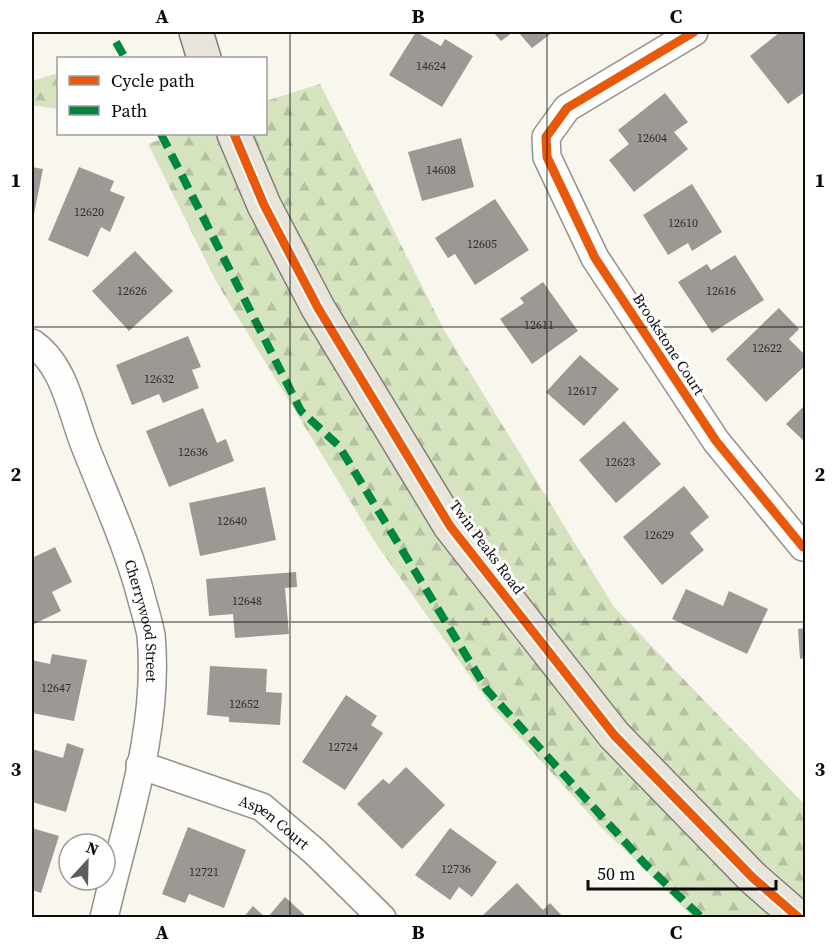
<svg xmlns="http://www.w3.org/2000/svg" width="837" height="949" font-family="'Source Serif 4',serif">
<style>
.forest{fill:url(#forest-firs)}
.building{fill:#9c9894}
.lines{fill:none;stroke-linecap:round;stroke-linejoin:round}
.minor-casing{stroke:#92918d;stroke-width:30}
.primary-casing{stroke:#7f7e7a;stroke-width:36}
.minor{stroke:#fefefc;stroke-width:27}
.primary{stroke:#e9e4d9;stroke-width:33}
.quiet{stroke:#00873e;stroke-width:8;stroke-dasharray:15 8;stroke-linecap:butt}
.cycleway-casing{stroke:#fff;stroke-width:13}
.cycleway{stroke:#e8590c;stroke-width:9}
.grid{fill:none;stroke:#0b0b0b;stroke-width:1.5;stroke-opacity:0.55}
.labels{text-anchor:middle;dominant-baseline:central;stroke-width:6;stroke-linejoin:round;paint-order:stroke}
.number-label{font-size:12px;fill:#2f2e2d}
.street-label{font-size:15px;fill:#0b0b0b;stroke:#fff}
.neatline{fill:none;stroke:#0b0b0b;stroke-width:2}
.grid-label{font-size:20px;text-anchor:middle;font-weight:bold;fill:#0b0b0b}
</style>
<defs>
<pattern id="forest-firs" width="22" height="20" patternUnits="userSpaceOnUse" patternTransform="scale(1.5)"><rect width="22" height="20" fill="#d5e3bf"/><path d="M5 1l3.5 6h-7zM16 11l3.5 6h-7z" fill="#b6c1a3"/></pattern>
</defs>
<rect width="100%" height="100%" fill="#f9f6ee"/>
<g class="forest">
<path d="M58,73V109L32,105V81Z"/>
<path d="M320,84L444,330L614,607L805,805V917H693L601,827L492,707L377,545L217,283L148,144L177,134H266V101Z"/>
</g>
<g class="building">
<path d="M416,32L441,46L445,39L473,56L442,107L389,75Z"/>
<path d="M493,32H513L501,41Z"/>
<path d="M518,32H553L532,48Z"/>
<path d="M780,32L806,34V91L788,104L750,56Z"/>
<path d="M665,93L688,122L674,132L688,149L634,192L609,160L629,144L618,130Z"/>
<path d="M461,138L474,187L422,201L408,152Z"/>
<path d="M32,167L43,169L33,219H32Z"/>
<path d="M79,167L114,181L110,191L125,197L110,232L101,227L88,257L48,240Z"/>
<path d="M692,184L722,232L692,251L688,243L668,255L643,215Z"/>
<path d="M495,199L529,250L475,285L455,254L448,258L435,238Z"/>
<path d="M135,251L173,291L129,331L92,291Z"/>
<path d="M735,255L764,300L712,333L678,282L707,264L711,270Z"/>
<path d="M543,282L578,331L532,364L500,319L524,303L520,298Z"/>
<path d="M779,308L799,329L789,339L806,356V365L766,402L726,359Z"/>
<path d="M188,336L201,367L192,370L199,388L163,403L159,394L132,405L116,365Z"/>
<path d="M580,355L619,389L584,426L546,392Z"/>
<path d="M806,404V443L786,424Z"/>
<path d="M203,408L217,443L226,439L234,461L169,487L146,431Z"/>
<path d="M624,421L661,464L616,503L579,460Z"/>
<path d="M684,486L709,517L690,533L704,550L662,585L623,537Z"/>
<path d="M265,487L276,540L200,556L189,503Z"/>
<path d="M55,547L72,582L52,592L61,611L32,625V558Z"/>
<path d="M296,572L297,587L285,588L289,634L235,638L233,614L209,616L206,579Z"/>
<path d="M686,589L723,606L729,591L768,609L747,654L672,619Z"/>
<path d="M806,628V658L800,659L798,629Z"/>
<path d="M52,654L87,660L74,721L32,713V660L50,664Z"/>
<path d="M210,666L267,669L266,692L282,693L280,725L229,722V717L207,715Z"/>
<path d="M346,695L377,716L371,725L383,733L345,790L302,762Z"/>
<path d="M67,743L84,749L66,812L32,802V749L63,758Z"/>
<path d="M406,767L445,805L402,849L357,804L383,779L389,784Z"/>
<path d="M188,827L246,850L224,908L189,894L185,903L162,894Z"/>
<path d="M32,828L59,836L41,893L32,890Z"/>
<path d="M450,828L497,862L472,897L459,887L450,900L415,875Z"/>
<path d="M517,883L543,910L550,903L564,918H480Z"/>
<path d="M285,897L308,918H267Z"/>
<path d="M253,906L266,918H243Z"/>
</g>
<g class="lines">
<g class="minor-casing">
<g id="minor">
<path d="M694,32L567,108L546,137L547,157L595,258L716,441L803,547"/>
<path id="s1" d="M32,343C65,365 71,411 85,446C105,497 128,546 142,600C145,611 149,624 151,635C160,730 125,826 104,918"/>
<path id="s2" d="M140,765L262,807L315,852L382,918"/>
</g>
</g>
<g class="primary-casing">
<g id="primary">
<path d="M196,32L204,58"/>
<path d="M234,134L264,205L318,308L450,526L614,735L753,878L799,918"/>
</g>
</g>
<use href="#minor" class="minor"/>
<use href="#primary" class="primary"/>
<g class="quiet">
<path d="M116,42L125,58"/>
<path d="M161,134L301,411L339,446L487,690L645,864L702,918"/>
</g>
<g class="cycleway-casing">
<g id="cycleway">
<path d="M694,32L567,108L546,137L547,157L595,258L716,441L803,547"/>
<path d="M234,134L264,205L318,308L450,526L614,735L753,878L799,918"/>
</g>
</g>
<use href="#cycleway" class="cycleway"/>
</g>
<path class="grid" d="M290,32V918M547,32V918M32,327H806M32,622H806"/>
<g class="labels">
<g class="number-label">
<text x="431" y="66">14624</text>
<text x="652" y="138">12604</text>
<text x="441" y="170">14608</text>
<text x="89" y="212">12620</text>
<text x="683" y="223">12610</text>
<text x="482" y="244">12605</text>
<text x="132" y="291">12626</text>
<text x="721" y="291">12616</text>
<text x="539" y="325">12611</text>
<text x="767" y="348">12622</text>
<text x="159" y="379">12632</text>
<text x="582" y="391">12617</text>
<text x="193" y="452">12636</text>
<text x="620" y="462">12623</text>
<text x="232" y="521">12640</text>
<text x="659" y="535">12629</text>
<text x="247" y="601">12648</text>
<text x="56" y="688">12647</text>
<text x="244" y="704">12652</text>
<text x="343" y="747">12724</text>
<text x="456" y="869">12736</text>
<text x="204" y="872">12721</text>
</g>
<g class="street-label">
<text transform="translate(669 344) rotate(57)">Brookstone Court</text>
<text transform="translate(487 547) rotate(53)">Twin Peaks Road</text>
<text stroke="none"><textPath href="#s1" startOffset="303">Cherrywood Street</textPath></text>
<text stroke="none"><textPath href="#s2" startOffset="147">Aspen Court</textPath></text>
</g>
</g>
<rect width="837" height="949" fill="none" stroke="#ffffff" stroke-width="66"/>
<rect x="57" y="57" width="210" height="78" fill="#ffffff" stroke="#9d9d9d" stroke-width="1.5"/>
<rect x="69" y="76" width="30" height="9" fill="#e8590c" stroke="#9d9d9d" stroke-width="1.5"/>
<text x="111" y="87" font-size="18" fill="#0b0b0b">Cycle path</text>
<rect x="69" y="106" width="30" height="9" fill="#00873e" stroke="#9d9d9d" stroke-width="1.5"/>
<text x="111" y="117" font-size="18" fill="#0b0b0b">Path</text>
<g transform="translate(87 862) rotate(22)"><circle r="28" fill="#ffffff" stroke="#9d9d9d" stroke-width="1.5"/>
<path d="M0-4.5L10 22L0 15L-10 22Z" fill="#5e5d5a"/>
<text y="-9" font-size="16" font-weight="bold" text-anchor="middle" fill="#0b0b0b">N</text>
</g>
<path d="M588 880v9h188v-9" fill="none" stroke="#0b0b0b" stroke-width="3"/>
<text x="597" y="880" font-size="18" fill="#0b0b0b" stroke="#ffffff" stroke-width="4.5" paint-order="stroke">50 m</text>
<rect x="33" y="33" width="771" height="883" class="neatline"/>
<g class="grid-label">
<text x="162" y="23">A</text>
<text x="418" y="23">B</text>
<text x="676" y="23">C</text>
<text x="16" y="187">1</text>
<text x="820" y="187">1</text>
<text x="16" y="481">2</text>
<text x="820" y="481">2</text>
<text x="16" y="776">3</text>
<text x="820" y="776">3</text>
<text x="162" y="939">A</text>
<text x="418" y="939">B</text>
<text x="676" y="939">C</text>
</g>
</svg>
